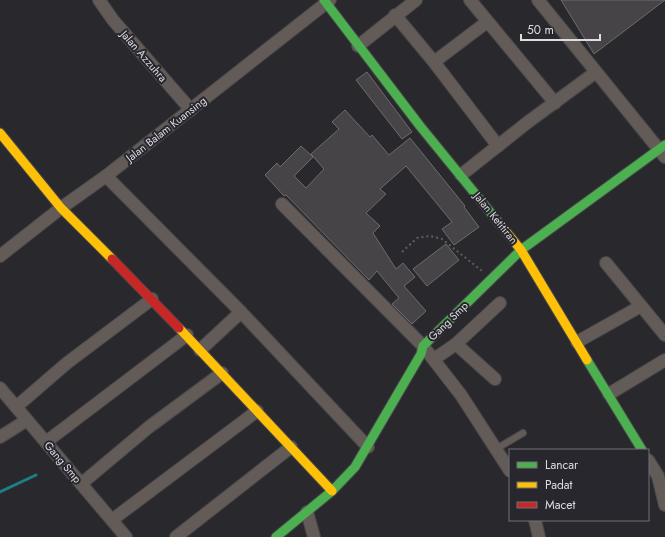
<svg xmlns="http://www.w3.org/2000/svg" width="665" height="537" font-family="Jost,sans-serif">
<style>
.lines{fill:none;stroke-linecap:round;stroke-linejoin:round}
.stream{stroke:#1d7e88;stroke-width:3}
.building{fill:#464447;stroke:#6e6b6e}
.lane-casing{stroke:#474649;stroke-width:8}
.street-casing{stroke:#474649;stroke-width:14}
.fast-casing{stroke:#474649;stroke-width:11}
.slow-casing{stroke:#474649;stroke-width:11}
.jam-casing{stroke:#474649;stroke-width:11}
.path{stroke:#625e5d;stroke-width:2;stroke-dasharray:2 3;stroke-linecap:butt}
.lane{stroke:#635b57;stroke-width:6}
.street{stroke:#635b57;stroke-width:12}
.fast{stroke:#4caf50;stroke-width:9}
.slow{stroke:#ffc107;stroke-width:9}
.jam{stroke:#c62828;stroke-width:9}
.labels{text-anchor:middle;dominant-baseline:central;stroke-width:4;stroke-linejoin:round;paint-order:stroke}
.street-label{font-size:11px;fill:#dedde2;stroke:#28272e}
</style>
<rect width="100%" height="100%" fill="#29282d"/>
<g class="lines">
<path class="stream" d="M0,492L36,475"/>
</g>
<g class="building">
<path d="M561,0H665L594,54Z"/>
<path d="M367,72L412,132L402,139L356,80Z"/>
<path d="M345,110L370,137L372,135L389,155L410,138L465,206L464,207L479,227L454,245L442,229L452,222L406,166L380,189L386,194L366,213L380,226L373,233L396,269L403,263L415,277L404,286L426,311L412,324L392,304L399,298L377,271L369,280L286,195L284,196L265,175L277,163L280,167L301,146L313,157L294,176L306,188L324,169L311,154L339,129L332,122Z"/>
<path d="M446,244L459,260L427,286L413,269Z"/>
</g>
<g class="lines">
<g class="lane-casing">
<path id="lane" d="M496,449L523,433"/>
</g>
<g class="street-casing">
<g id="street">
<path d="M99,0L113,20L191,110"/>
<path d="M470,0L555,103"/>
<path d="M538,0L665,157"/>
<path d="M395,15L434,62L498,146"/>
<path d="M358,46L416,0"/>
<path d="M434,62L487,22"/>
<path d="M461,175L528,122L596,72"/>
<path d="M106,176L241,312L368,447"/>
<path d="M282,204L423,346L461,395L510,471"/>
<path d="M0,256L61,208L106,176L330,0"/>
<path d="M606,263L665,335"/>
<path d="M577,342L641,306"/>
<path d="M456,344L495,379"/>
<path d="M200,350L241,312"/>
<path d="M434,359L456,344L500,303"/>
<path d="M0,388L126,537"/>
<path d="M609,394L665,360"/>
<path d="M16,407L67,363L152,299"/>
<path d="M0,437L27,420"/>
<path d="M46,442L187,335"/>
<path d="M648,460L658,476L665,505"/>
<path d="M81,484L149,427L222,373"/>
<path d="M307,512L314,537"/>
<path d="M112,520L257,411"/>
<path d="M535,520L539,537"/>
<path d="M176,537L291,447"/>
</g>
</g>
<g class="fast-casing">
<g id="fast">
<path d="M324,0L420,126L499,223"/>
<path d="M587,360L642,450"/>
<path d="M276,537L332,491L355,467L421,354L423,346L521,250L665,145"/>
</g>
</g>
<g class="slow-casing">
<g id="slow">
<path d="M0,133L61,208L112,259"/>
<path d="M499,223L521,250L587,360"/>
<path d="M179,328L332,491"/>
</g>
</g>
<g class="jam-casing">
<path id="jam" d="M112,259L179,328"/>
</g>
<path class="path" d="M402,252L417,238L430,236L442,239L482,271"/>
<use href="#lane" class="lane"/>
<use href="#street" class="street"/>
<use href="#fast" class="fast"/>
<use href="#slow" class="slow"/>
<use href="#jam" class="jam"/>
</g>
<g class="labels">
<g class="street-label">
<text transform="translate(144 56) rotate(49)">Jalan Azzuhra</text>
<text transform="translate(166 129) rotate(-38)">Jalan Balam Kuansing</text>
<text transform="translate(496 218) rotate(51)">Jalan Ketitiran</text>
<text transform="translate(448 321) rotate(-44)">Gang Smp</text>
<text transform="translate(63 462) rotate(50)">Gang Smp</text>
</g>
</g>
<rect x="509" y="449" width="140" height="72" fill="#28272e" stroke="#717076"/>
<rect x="517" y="462" width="20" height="6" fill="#4caf50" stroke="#717076"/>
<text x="545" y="469" font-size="12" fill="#dedde2">Lancar</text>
<rect x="517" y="482" width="20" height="6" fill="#ffc107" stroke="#717076"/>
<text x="545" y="489" font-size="12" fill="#dedde2">Padat</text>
<rect x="517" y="502" width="20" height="6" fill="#c62828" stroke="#717076"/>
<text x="545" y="509" font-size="12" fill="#dedde2">Macet</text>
<path d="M521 34v6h79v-6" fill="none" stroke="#dedde2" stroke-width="2"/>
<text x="527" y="34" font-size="12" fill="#dedde2" stroke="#28272e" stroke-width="3" paint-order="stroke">50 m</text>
</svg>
